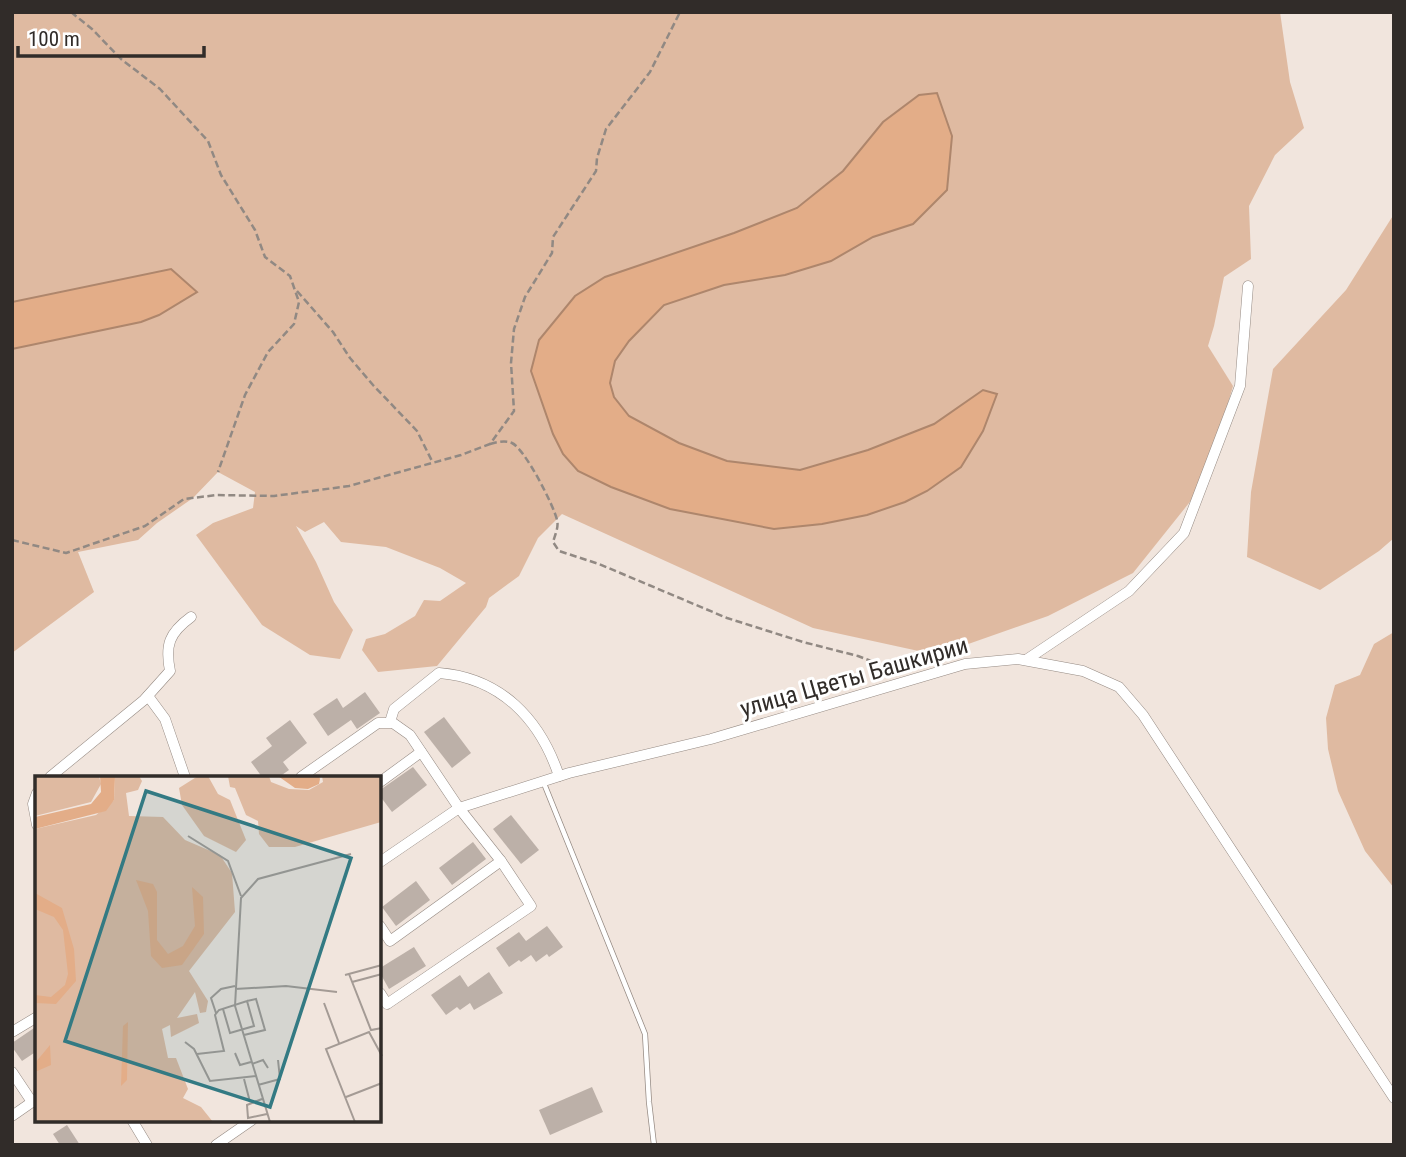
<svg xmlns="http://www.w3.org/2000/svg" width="1406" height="1157" font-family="'Roboto Condensed',sans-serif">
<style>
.green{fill:#dfbaa1}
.water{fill:#e3ad88;stroke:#ae866c;stroke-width:2}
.building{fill:#bcb0a8}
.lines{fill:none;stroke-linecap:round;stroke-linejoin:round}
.service-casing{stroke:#958a83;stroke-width:6}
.minor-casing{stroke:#958a83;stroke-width:11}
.path{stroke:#918983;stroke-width:2.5;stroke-dasharray:7 3.5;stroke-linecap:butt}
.service{stroke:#fff;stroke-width:4.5}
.minor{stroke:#fff;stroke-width:10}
.labels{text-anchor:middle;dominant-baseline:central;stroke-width:6;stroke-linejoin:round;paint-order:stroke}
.street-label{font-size:24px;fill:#312c29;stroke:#fff}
.inset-road{fill:none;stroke:#a49b95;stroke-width:2}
.view{fill:#337a83;fill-opacity:0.15;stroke:#337a83;stroke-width:3.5}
.inset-edge{fill:none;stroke:#312c29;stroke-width:3.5}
</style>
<rect width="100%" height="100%" fill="#f1e5dd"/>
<g class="green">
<path d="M12,12H1280L1290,82L1304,128L1275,155L1249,206L1251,259L1224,277L1214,326L1208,346L1233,386L1205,483L1133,573L1048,616L937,655L813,628L562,514L538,538L519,576L489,598L486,607L437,666L378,672L362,650L366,639L385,634L415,616L424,600L440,601L466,583L440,568L386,547L341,542L324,522L305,532L296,526L316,562L334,602L353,630L340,659L310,655L262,625L196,535L213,523L253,508L255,492L218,472L193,498L157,523L138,540L78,552L94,592L12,653Z"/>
<path d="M1394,214V538L1379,551L1320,590L1247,557L1251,492L1273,369L1346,290Z"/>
<path d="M1394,632V888L1365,851L1338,791L1328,749L1326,718L1335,685L1360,675L1374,644Z"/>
</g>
<g class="water">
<path d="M937,93L952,136L947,190L913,224L873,237L831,261L785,275L724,285L664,305L629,341L615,361L610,383L614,397L629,416L679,443L727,461L800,470L868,450L934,424L983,390L997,394L983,431L961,467L927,491L905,502L867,515L822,524L774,529L670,509L611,487L578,471L563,454L553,434L531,371L539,340L575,296L605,277L734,233L797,208L843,171L883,122L919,95Z"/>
<path d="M171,269L197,292L159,315L141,322L12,349V302Z"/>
</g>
<g class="building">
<path d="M365,692L380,713L357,729L351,720L328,736L313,714L337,698L343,708Z"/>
<path d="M444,717L471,753L452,768L424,732Z"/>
<path d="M290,720L307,743L283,762L289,770L279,777H262L251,762L272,746L266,738Z"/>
<path d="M413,767L427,785L392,812L380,796V790Z"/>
<path d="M511,815L539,850L521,864L493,829Z"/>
<path d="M473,842L486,859L452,885L439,868Z"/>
<path d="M416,881L430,900L396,926L382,907Z"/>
<path d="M547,926L563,947L549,957L547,954L536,962L531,955L521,962L519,960L509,967L496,948L519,932L526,941Z"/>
<path d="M414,947L426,966L389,989L380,973V968Z"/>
<path d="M489,972L503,993L474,1010L470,1003L460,1010L457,1007L446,1015L431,995L460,975L468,987Z"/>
<path d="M37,1026V1051L22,1061L12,1047V1043Z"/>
<path d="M592,1087L603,1112L550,1135L539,1110Z"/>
<path d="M67,1125L80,1145H60L53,1134Z"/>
</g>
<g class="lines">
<g class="service-casing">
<path id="service" d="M543,781L645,1034L649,1102L654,1145"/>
</g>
<g class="minor-casing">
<g id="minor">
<path d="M1026,660L1129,591L1184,533L1240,386L1248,286"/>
<path d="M148,696L165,719L185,777"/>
<path d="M390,722L394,709L439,673C501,678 540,719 559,776"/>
<path d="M50,777L144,700L170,671C165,645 169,633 191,617"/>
<path d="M301,777L378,723H393L410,735L459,808L501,861L390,941L380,926"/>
<path d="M380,782L421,752"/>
<path d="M37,793L33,804L37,825"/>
<path d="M380,862L459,808L569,773L711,739L965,664L1018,659L1083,671L1119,687L1143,715L1394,1098"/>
<path d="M380,993L387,1004L531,906L501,861"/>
<path d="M12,1032L37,1017"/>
<path d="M12,1072L32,1102"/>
<path d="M12,1116L35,1100"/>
<path d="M132,1120L147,1145"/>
<path d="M216,1145L252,1120"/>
</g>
</g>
<g class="path">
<path d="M71,12L92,29L121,59L160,89L208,141L221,175L255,230L265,257L290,276L299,302L294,324L268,352L245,395L218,472"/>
<path d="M297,291L333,332L350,358L373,385L417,431L433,463"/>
<path d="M490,444C497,442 505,440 512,443C525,449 554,506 557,520C559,527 555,535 553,542L559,551L599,564L727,618L803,642L858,656L871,661L883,676"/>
<path d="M12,540L66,553L145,526L184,499L217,495L274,496L349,486L461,455L490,444L514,411L511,363L514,329L525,297L552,253L553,237L596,171L597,158L606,129L650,72L680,12"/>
</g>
<use href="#service" class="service"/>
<use href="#minor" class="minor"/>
</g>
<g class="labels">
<g class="street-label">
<text transform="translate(854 677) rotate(-16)">улица Цветы Башкирии</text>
</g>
</g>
<g transform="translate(35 776)">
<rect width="346" height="346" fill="#f1e5dd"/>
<path d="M0,0H64L66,8L56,26L0,40ZM80,0H104L107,5L103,14L91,17L94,40L128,41L150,64L185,79L197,97L200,136L154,195L173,225L171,236L165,237L160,216L142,242L162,238L164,247L136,261L135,249L127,253L133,282H141L153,313L148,322L166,331L178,346H0V53L61,39L79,24ZM163,0H173L183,18L195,24L211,64L201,76L169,60L147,29L144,12ZM193,0H234L236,6L254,13L274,14L288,6L287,0H346V46L260,71H234L224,58L223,45L211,39L200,12L195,11Z" fill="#dfbaa1"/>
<path d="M65,0L80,1L79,24L71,35L0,53V41L56,28L66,16ZM243,0H284L285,3L284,8L273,13L260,12ZM101,104L118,108L122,116V164L133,178L148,170L160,150L157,111L168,121L169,158L147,189L127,192L116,180L113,135ZM0,117L27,132L39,173L41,205L21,228L0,227V219L16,221L30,209L33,198L28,154L19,141L0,133ZM93,246L92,304L86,310L88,250ZM15,269L16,289L0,296V287Z" fill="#e3ad88"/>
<path class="inset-road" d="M153,60L193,85L206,120M314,198L336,254L347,252M310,199L347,189M317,206L347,198M200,213L251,210L302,216M289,227L304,267M181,237L176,222L186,213L200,210M209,259L230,254L221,223L212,225M150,266L159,273L175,305L221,300M200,277L205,289L216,286M162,278L189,275L180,239L184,234L212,225L219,250L195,257L188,233M217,288L228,284L233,292M209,303L215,326M223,309L245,303L243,284M311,321L347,307M227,323L212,329L213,342L232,338M235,346L200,230L206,122L223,103L316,78M320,346L291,273L334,256L347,280"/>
<path class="view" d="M111,15L316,82L235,331L30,265Z"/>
<rect width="346" height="346" class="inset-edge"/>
</g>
<rect width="1406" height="1157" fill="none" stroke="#312c29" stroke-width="28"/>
<path d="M18 46v10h186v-10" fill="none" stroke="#312c29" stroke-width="3.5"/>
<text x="28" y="46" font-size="21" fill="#312c29" stroke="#ffffff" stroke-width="5" paint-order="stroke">100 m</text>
</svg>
